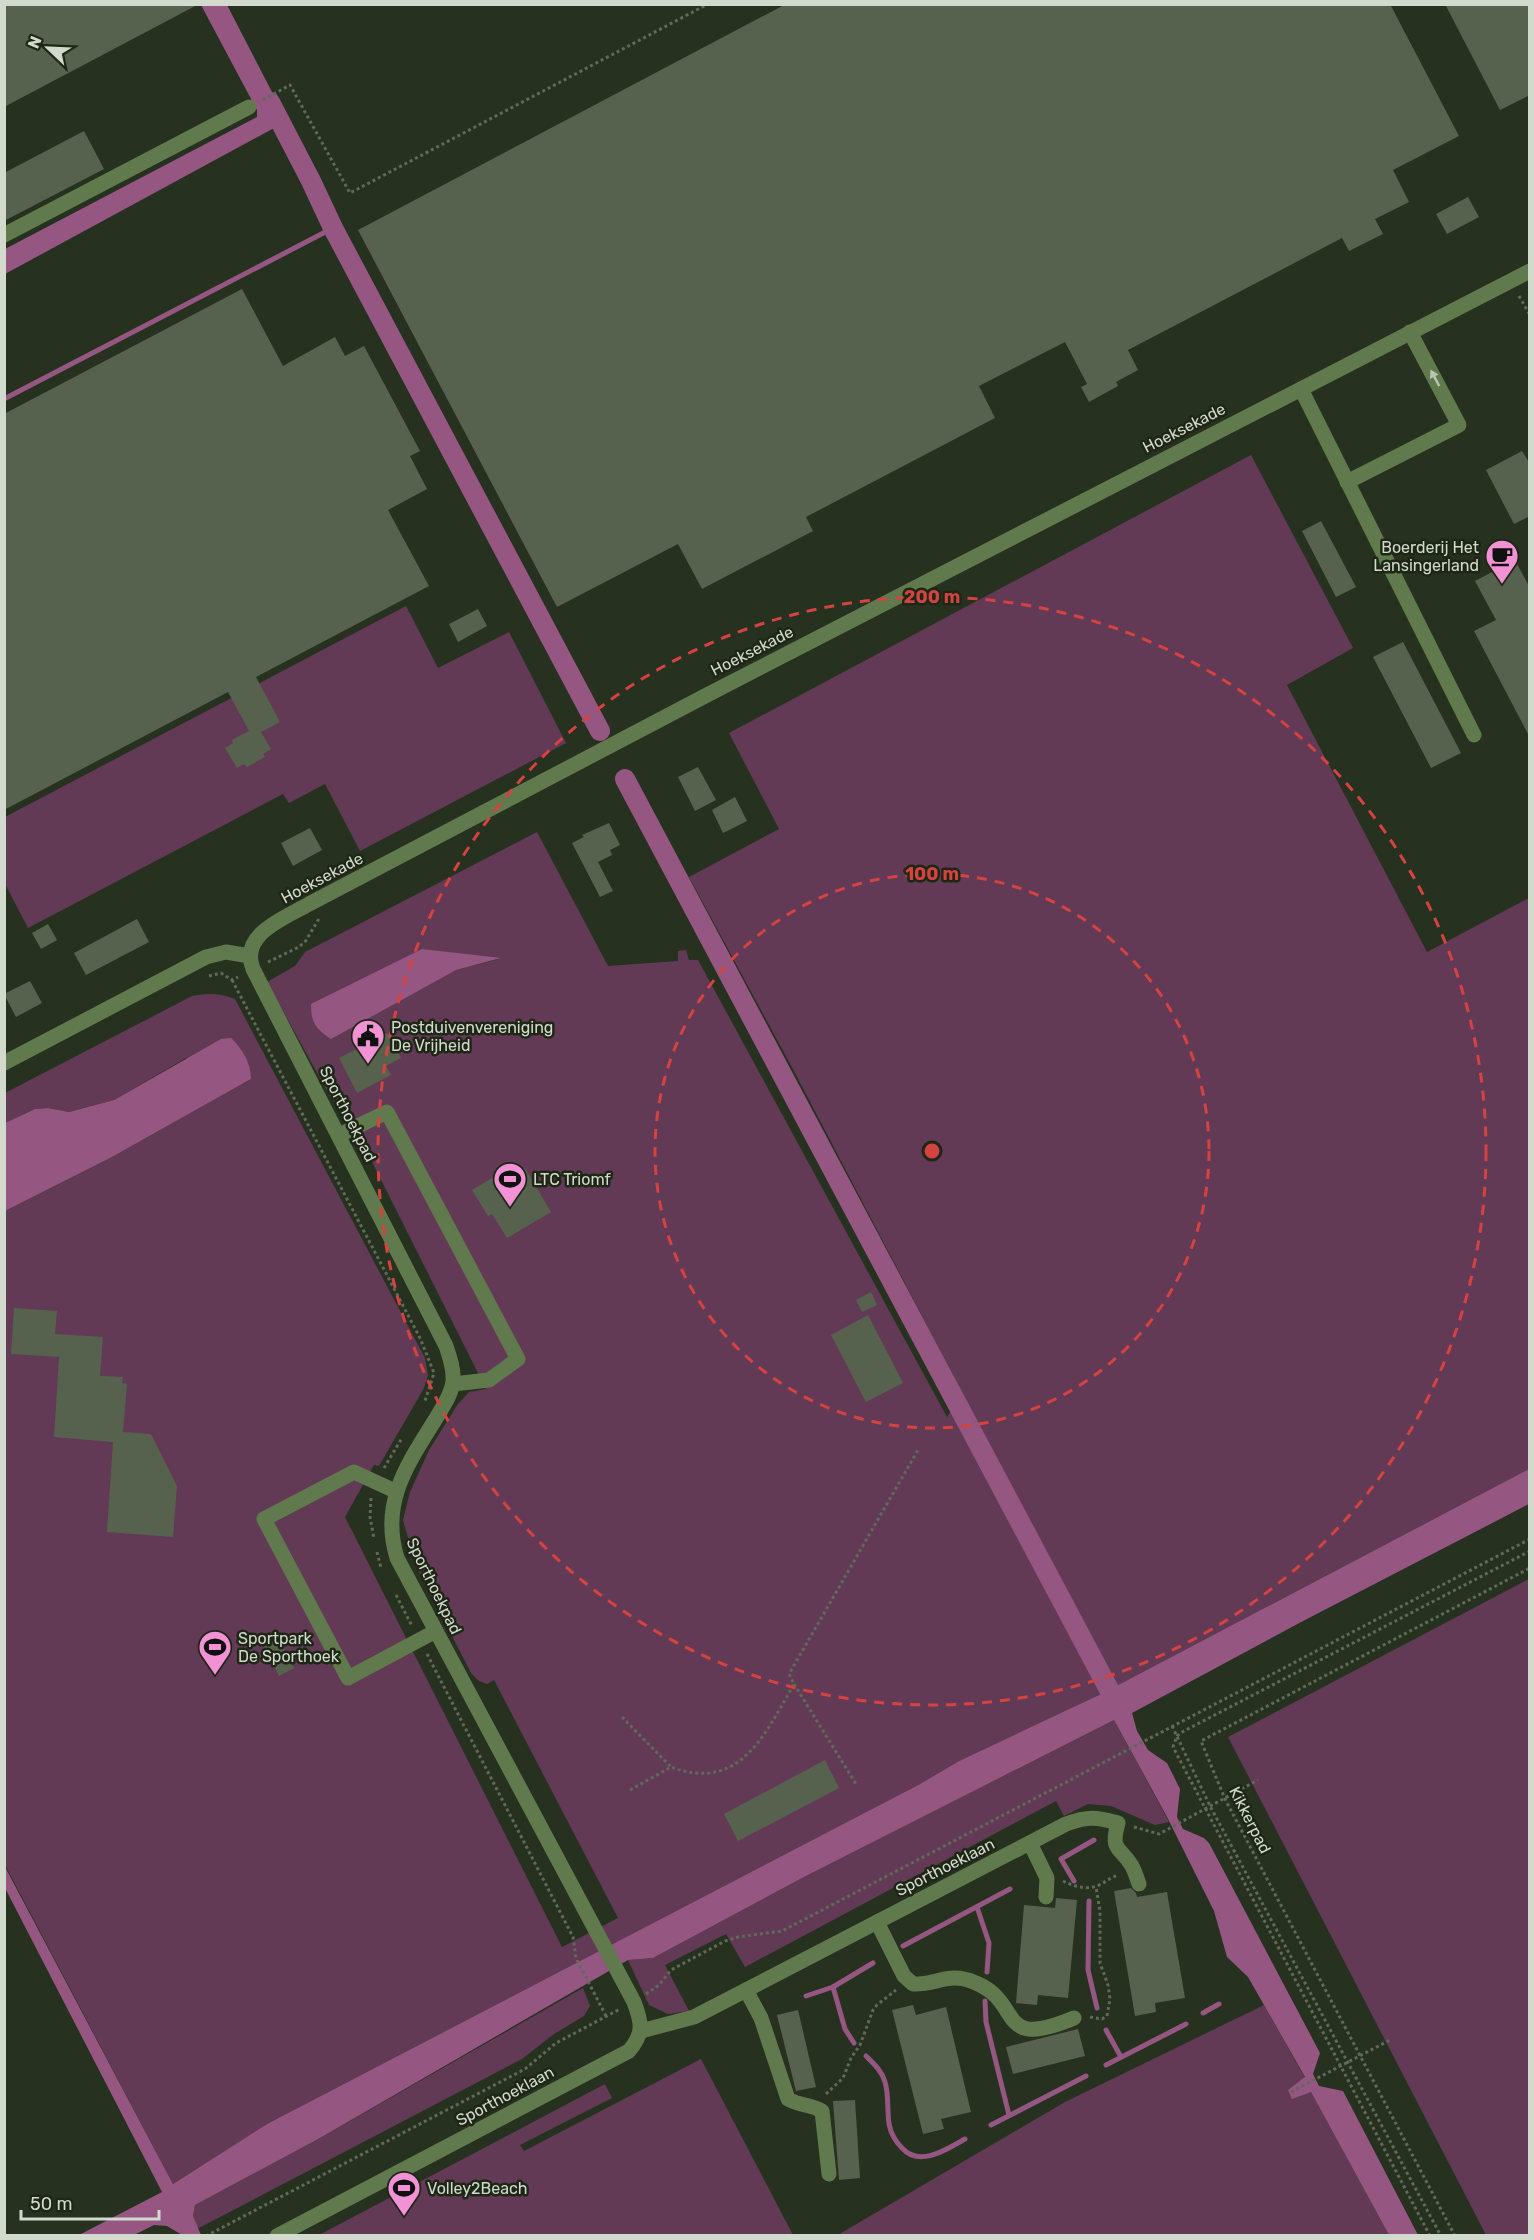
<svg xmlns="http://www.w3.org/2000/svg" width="1534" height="2240" font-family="Rubik,sans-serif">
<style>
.green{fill:#623a55;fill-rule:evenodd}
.water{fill:#955682}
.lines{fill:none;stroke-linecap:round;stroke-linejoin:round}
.stream{stroke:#955682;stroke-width:5}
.canal{stroke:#955682;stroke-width:20}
.building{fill:#57624e}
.path{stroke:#60695a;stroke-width:3;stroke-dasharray:3 3;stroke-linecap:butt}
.minor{stroke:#617a4d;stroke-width:15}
.oneway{fill:#bbc6b3}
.ring{fill:none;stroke:#d54341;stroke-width:3;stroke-dasharray:10 8}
.labels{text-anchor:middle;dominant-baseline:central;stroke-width:5;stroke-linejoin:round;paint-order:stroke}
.street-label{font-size:16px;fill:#d2d9cd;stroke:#1e2716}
.poi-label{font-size:16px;fill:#d2d9cd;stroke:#1e2716;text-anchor:start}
.centre{fill:#d54341;stroke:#1e2716;stroke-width:3}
.ring-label{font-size:18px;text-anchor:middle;font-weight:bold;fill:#d54341;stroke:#1e2716;stroke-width:5;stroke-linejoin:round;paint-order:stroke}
</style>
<rect width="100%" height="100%" fill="#273120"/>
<g class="green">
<path d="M1251,455L1353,648L1287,685L1427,952L1529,898V1469L1101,1694L959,1761L920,1784L267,2124L173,2184L5,1865V1211L112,1157L251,1079L186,1058L114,1100L69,1112L48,1108L35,1109L5,1123V1093L192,996C208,993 220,993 235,999L425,1358L428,1375L424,1388L379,1466L374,1465L345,1517L562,1947L618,1918L494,1680L487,1684L479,1681L471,1673L416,1566L403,1520L410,1492L429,1450L458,1404L469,1392L486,1389L342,1102L331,1098L267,982L295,966L305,952L537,832L608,966L678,961V951L686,950L689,960H698L947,1417L952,1409L942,1389L956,1381L794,1071L689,877L779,829L729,733ZM422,949L499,959L456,970Z"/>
<path d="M406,606L438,668L509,632L566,743L360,851L325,784L289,803L283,794L28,928L5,884V817Z"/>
<path d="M1529,1579V2235H1486L1228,1737Z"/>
<path d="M1114,1720L1169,1822L1155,1825L1111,1806L1088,1804L1064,1816L1056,1801L745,1967L726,1934L665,1965L689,2011L668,2014L649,2005L628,1960L653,1958L804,1877Z"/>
<path d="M583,1988L590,2006L584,2016L554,2034L522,2059L197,2229L193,2216L195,2205L320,2138Z"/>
<path d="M1264,2005L1305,2078L1292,2098L1311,2092L1389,2235L836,2236L1065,2102Z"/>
<path d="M701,2059L793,2235H319L605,2084L612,2098L520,2145L524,2151Z"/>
</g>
<g class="water">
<path d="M201,5H227L287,121L5,274V249L257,117V110Z"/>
<path d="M422,949L501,958L456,970L331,1039C316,1029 311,1023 311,1004Z"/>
<path d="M231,1038C242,1048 251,1063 251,1079L112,1157L5,1211V1123L35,1109L48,1108L69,1112L114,1100L221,1039Z"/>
<path d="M1529,1469V1504L1305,1620L1132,1713L1137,1731L1148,1750L1167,1763L1180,1789L1177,1817L1183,1829L1204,1838L1209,1843L1320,2053L1313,2074L1319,2086L1343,2091L1418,2235H1389L1311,2092L1292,2099L1288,2090L1305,2077L1248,1977L1227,1957L1214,1911L1167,1817L1114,1720L804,1877L653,1958L628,1960L320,2138L195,2205L193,2216L201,2235H182L167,2226L154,2225L134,2235H79L162,2192L5,1888L4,1865L173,2184L267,2124L920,1784L959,1761L1101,1694Z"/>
</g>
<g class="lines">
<g class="stream">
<path d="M4,399L333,228"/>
<path d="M1074,1881L1061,1859L1094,1840"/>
<path d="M1089,1901L1088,1970L1097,2008"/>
<path d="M977,1907L989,1943L987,1972"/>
<path d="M903,1946L1010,1889"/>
<path d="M833,1987L845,2029L854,2043"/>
<path d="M806,1996L833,1987L873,1963"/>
<path d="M985,2001L986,2022L1009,2115"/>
<path d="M1203,2013L1219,2004"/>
<path d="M1106,2030L1121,2057"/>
<path d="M866,2056C874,2064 882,2071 885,2082C889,2095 887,2110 889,2124C891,2134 895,2141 902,2148C920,2168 947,2149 965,2139"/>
<path d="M1106,2065L1186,2024"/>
<path d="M991,2125L1086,2076"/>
</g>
<g class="canal">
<path d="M270,102L311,181L333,228L600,731"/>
<path d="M625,779L1121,1712"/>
</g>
</g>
<g class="building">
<path d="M4,4H199L4,107Z"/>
<path d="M786,4H1390L1459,136L1393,170L1409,202L1375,219L1383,234L1349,251L1342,238L1128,350L1138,370L1116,382L1118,386L1089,402L1081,387L1087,384L1065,342L979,386L995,418L806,517L813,531L702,589L678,544L557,607L358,230Z"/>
<path d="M1445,4H1530V95L1500,110Z"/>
<path d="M84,131L104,169L4,221V173Z"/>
<path d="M1468,197L1479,217L1447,234L1436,214Z"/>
<path d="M242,289L283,366L335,337L345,356L364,346L420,451L410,456L427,489L388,510L429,586L256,677L280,722L261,732L271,749L263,754L265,757L247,767L244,764L237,768L225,748L233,743L232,740L249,731L228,692L4,810V414Z"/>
<path d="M1522,451L1530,464V516L1514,524L1486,470Z"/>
<path d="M1321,521L1356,587L1336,597L1302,531Z"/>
<path d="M1515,560L1530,588V738L1474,631L1496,620L1475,581Z"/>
<path d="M478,609L487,626L458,642L449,624Z"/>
<path d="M1403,642L1461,753L1431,768L1373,657Z"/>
<path d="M698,767L716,800L695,811L678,777Z"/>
<path d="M735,797L747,821L723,833L712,810Z"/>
<path d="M609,823L620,845L610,850L612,855L598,862L613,891L600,897L572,843L584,837L582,835Z"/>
<path d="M310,828L322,850L293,866L281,843Z"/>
<path d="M137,919L149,942L86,975L74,953Z"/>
<path d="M48,924L57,940L41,949L32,933Z"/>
<path d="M30,981L42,1003L16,1017L4,994Z"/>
<path d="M388,1033L401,1058L386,1066L391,1075L357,1093L339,1058Z"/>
<path d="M525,1168L551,1212L507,1238L492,1214L488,1216L472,1190L497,1175L501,1182Z"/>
<path d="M871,1292L877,1305L862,1312L856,1300Z"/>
<path d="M14,1308L57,1311L55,1334L103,1337L100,1376L123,1377L122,1383L127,1384L123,1432L151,1434L177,1486L173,1537L107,1532L113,1442L54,1437L59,1357L11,1354Z"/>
<path d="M868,1315L903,1383L866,1402L831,1335Z"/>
<path d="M279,1639L294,1668L279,1676L264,1647Z"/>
<path d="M825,1760L839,1788L738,1841L724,1814Z"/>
<path d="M1131,1888L1136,1893L1137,1897L1167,1892L1185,1998L1155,2003L1156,2012L1135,2016L1114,1891Z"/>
<path d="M1056,1898L1077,1900L1068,1998L1038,1995L1037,2005L1016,2003L1024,1905L1055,1908Z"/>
<path d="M913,2005L916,2015L946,2007L971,2112L941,2119L944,2129L923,2134L892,2010Z"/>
<path d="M798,2010L816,2087L796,2091L777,2015Z"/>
<path d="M1078,2029L1085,2056L1013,2074L1006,2047Z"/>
<path d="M855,2100L860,2178L839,2180L833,2101Z"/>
</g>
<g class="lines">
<g class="path">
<path d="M263,100L290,85L350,193L708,4"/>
<path d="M1519,296L1530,315"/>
<path d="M268,962L297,948L305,942L320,917"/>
<path d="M209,976L221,973L232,980L238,977"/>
<path d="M232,980L420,1338L434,1373L425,1401"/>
<path d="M384,1468L402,1438"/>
<path d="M371,1498L370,1517L374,1539"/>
<path d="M377,1552L381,1568"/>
<path d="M396,1595L412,1626"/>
<path d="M427,1654L573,1937L576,1958L606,2016"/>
<path d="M794,1684L856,1784"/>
<path d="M622,1717L671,1767"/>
<path d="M1172,1726L1210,1806L1441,2236"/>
<path d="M630,1790L671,1767C740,1793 765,1734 794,1684L789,1674L918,1450"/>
<path d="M1134,1827L1159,1834L1258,1780"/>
<path d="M1063,1881C1073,1886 1086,1890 1097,1886C1105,1883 1110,1877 1119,1875"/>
<path d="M646,1994L659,1985L671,1970L725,1941L738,1937L782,1931L1530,1539"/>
<path d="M1090,2017L1102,2019L1107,2016L1110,1999L1108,1985L1100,1963V1911L1096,1887"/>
<path d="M1291,2092L1390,2040"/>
<path d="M826,2094L843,2078L851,2058L860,2045L873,2010L877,2005L896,1990"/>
<path d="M206,2236L525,2069L556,2043L620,2009"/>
<path d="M1430,2236L1173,1747L1177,1736L1184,1731L1530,1551"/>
<path d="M1455,2236L1225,1799L1201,1741L1530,1568"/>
</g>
<g class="minor">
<path d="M4,235L249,107"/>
<path d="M1301,389L1474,735"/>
<path d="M1347,482L1459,425L1410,332"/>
<path d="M4,1063L206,957L226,952L250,956"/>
<path d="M339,1135L387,1112L518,1359L489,1380L453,1384"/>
<path d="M395,1491L354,1472L264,1519L348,1678L436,1631"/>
<path d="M1030,1843L1047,1878L1046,1897"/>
<path d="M877,1922L904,1976L913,1984C937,1985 949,1971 976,1983C1024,2003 995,2051 1074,2018"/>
<path d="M746,1990L761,2018L788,2099C799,2106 811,2104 822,2111L829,2174"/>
<path d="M641,2031L694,2017L1066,1824C1088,1816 1096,1817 1118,1823C1110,1852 1120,1846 1132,1866C1135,1872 1137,1878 1139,1884"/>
<path d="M277,2236L629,2051C644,2033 642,2023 634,2002L397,1558C380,1503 407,1465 435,1420C442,1408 451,1396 453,1382C454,1370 450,1358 446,1346L253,969C239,934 285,918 309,904L707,695L1530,271"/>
</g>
</g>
<defs><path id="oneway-solid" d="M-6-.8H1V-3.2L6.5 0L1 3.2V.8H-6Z" transform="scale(1.5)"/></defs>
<use class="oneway" href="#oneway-solid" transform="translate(1435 378) rotate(-118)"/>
<g class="ring">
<circle cx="932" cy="1151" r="277"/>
<circle cx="932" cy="1151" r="554"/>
</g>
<defs>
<g id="cafe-pin" transform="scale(1.725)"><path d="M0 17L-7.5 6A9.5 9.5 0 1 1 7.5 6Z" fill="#f391d5" stroke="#1e2716"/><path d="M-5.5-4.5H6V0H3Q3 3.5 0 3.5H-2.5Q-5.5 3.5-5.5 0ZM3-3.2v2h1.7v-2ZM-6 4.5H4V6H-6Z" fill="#111"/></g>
<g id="civic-pin" transform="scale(1.725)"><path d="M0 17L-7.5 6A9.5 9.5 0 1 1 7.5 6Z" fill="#f391d5" stroke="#1e2716"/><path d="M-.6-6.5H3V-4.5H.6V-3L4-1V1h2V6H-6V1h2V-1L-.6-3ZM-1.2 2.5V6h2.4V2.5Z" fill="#111"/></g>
<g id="stadium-pin" transform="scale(1.725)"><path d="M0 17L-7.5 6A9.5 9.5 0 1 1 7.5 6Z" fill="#f391d5" stroke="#1e2716"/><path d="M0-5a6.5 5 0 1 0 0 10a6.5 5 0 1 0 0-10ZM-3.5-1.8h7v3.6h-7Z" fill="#111"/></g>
</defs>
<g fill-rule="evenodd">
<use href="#cafe-pin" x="1502" y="556"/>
<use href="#civic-pin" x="368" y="1036"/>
<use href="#stadium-pin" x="510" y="1179"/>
<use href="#stadium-pin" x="215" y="1647"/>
<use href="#stadium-pin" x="404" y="2188"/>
</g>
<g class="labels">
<g class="street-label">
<text transform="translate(1184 428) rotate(-27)">Hoeksekade</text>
<text transform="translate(752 651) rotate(-27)">Hoeksekade</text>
<text transform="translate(322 878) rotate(-28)">Hoeksekade</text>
<text transform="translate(348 1114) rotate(63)">Sporthoekpad</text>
<text transform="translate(434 1586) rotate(64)">Sporthoekpad</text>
<text transform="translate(1250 1820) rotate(63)">Kikkerpad</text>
<text transform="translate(945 1867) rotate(-27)">Sporthoeklaan</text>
<text transform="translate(505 2096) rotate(-28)">Sporthoeklaan</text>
</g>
<g class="poi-label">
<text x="1479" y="547" text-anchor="end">Boerderij Het<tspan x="1479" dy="18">Lansingerland</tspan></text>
<text x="391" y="1027">Postduivenvereniging<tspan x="391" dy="18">De Vrijheid</tspan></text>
<text x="533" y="1179">LTC Triomf</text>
<text x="238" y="1638">Sportpark<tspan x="238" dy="18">De Sporthoek</tspan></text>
<text x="427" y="2188">Volley2Beach</text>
</g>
</g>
<circle cx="932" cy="1151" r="9" class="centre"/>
<g class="ring-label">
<text x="932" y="603">200 m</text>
<text x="932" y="880">100 m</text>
</g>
<rect width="1534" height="2240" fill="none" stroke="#d2d9cd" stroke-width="12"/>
<g transform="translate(48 48) rotate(293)" stroke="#1e2716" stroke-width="4.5" paint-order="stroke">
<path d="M0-4.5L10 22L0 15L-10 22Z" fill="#d2d9cd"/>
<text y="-9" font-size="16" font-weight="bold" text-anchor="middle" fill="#d2d9cd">N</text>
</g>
<path d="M21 2210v9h138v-9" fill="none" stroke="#d2d9cd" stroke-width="3"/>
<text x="30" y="2210" font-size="18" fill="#d2d9cd" stroke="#1e2716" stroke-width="4.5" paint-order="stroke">50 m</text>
</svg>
